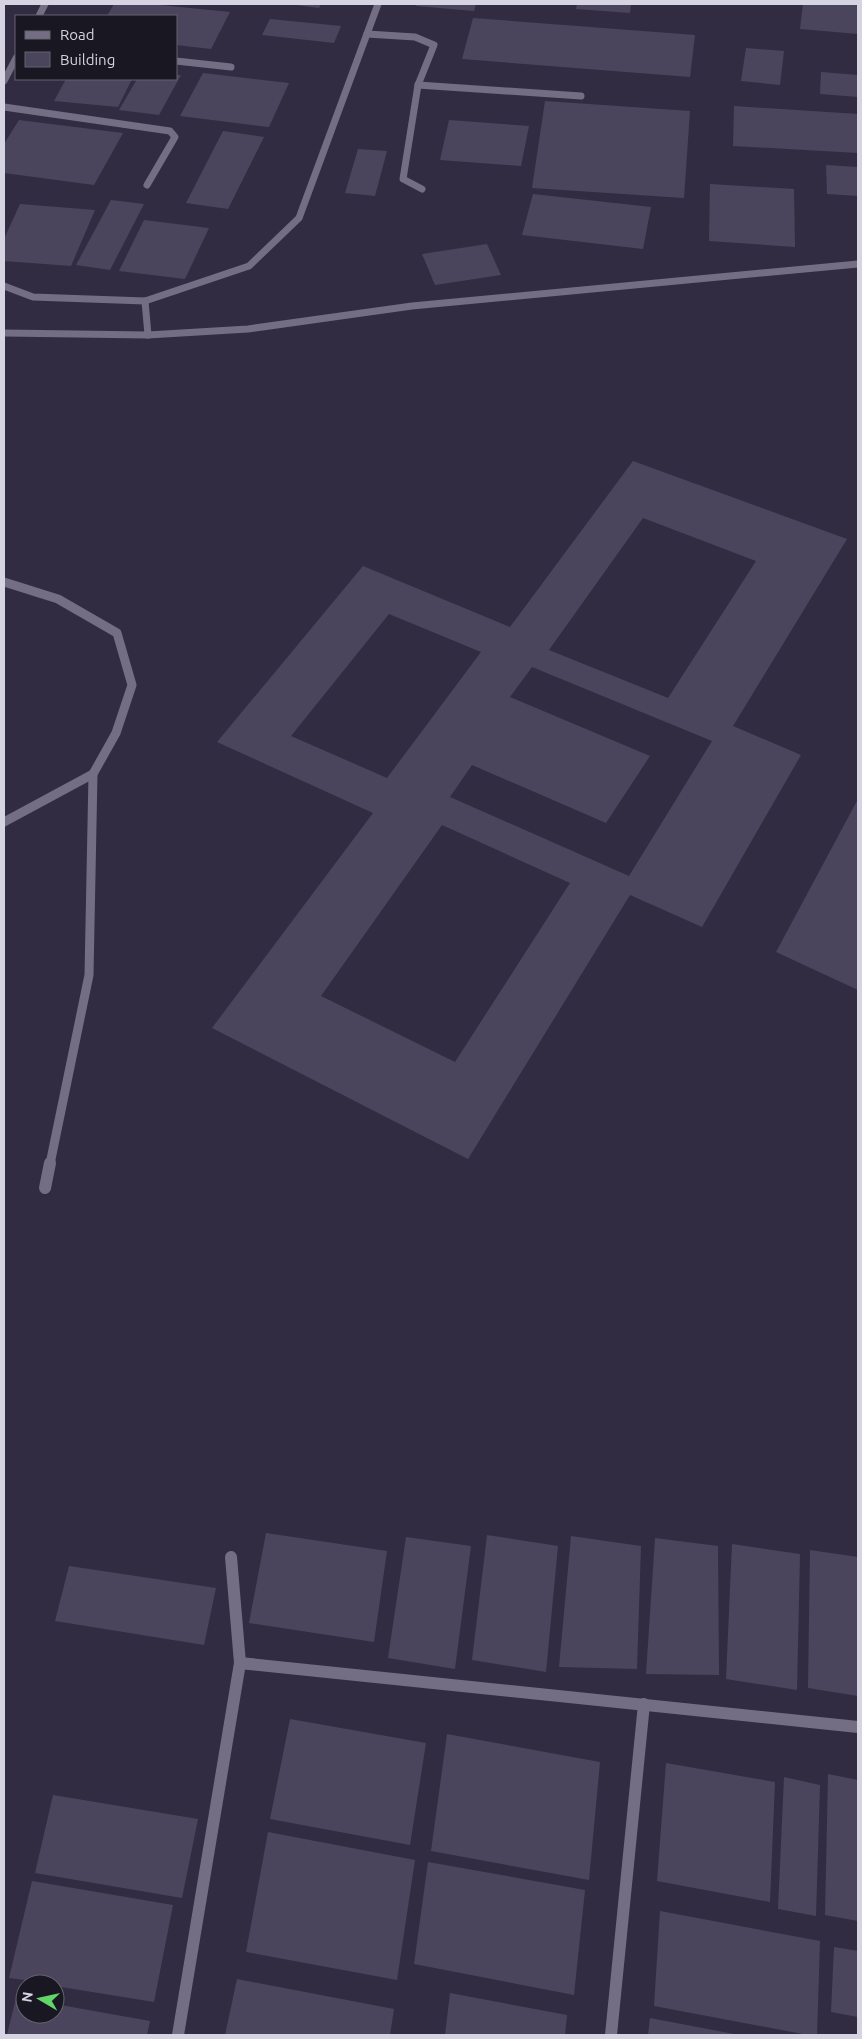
<svg xmlns="http://www.w3.org/2000/svg" width="862" height="2039" font-family="Ubuntu,sans-serif">
<style>
.building{fill:#4a455c;fill-rule:evenodd}
.lines{fill:none;stroke-linecap:round;stroke-linejoin:round}
.service{stroke:#736e83;stroke-width:7}
.minor-far2{stroke:#736e83;stroke-width:7}
.minor-far1{stroke:#736e83;stroke-width:9}
.minor{stroke:#736e83;stroke-width:12}
</style>
<rect width="100%" height="100%" fill="#322c43"/>
<g class="building">
<path d="M114,4H150L230,12L211,49L176,45V16H107Z"/>
<path d="M289,4H321L319,8Z"/>
<path d="M417,4H476L474,11L416,6Z"/>
<path d="M577,4H631L630,13L576,9Z"/>
<path d="M803,4H858V34L800,29Z"/>
<path d="M473,18L695,35L690,77L462,59Z"/>
<path d="M270,19L341,26L334,43L262,35Z"/>
<path d="M746,48L784,51L780,85L741,81Z"/>
<path d="M821,72L858,75V97L820,94Z"/>
<path d="M203,73L289,83L269,127L180,116Z"/>
<path d="M176,75H181L159,115L119,110L137,79H176Z"/>
<path d="M66,79H132L118,107L54,101Z"/>
<path d="M545,101L690,111L684,198L532,188Z"/>
<path d="M734,106L858,114V153L733,146Z"/>
<path d="M19,120L123,133L94,185L4,173V144Z"/>
<path d="M449,120L529,126L521,166L440,160Z"/>
<path d="M223,131L264,137L228,209L186,203Z"/>
<path d="M358,149L387,151L375,196L345,193Z"/>
<path d="M826,165L858,167V196L827,194Z"/>
<path d="M710,184L794,189L795,247L709,241Z"/>
<path d="M533,194L651,207L643,249L522,235Z"/>
<path d="M111,200L144,204L110,270L76,265Z"/>
<path d="M20,204L95,210L71,266L4,261V239Z"/>
<path d="M144,220L209,228L185,279L119,271Z"/>
<path d="M487,244L501,275L435,285L422,254Z"/>
<path d="M633,461L847,539L733,726L801,755L702,927L630,895L468,1159L212,1028L373,813L217,742L363,566L510,627ZM643,518L756,561L668,698L549,650ZM389,614L481,652L387,778L291,736ZM532,667L712,741L629,876L450,797L472,765L606,823L650,756L510,697ZM442,825L570,883L455,1062L321,996Z"/>
<path d="M858,799V990L776,952Z"/>
<path d="M266,1533L387,1551L374,1642L249,1623Z"/>
<path d="M487,1535L558,1546L546,1672L472,1660Z"/>
<path d="M571,1536L641,1546L637,1669L559,1667Z"/>
<path d="M406,1537L471,1546L455,1669L388,1658Z"/>
<path d="M655,1538L718,1546L719,1675L646,1674Z"/>
<path d="M732,1544L800,1554L797,1690L726,1679Z"/>
<path d="M810,1550L858,1557V1696L808,1688Z"/>
<path d="M69,1566L216,1588L204,1645L55,1621Z"/>
<path d="M290,1719L426,1743L410,1845L270,1819Z"/>
<path d="M447,1734L600,1762L589,1880L431,1851Z"/>
<path d="M666,1763L775,1782L770,1902L657,1881Z"/>
<path d="M828,1774L858,1780V1921L825,1915Z"/>
<path d="M784,1777L820,1785L816,1916L778,1909Z"/>
<path d="M53,1795L198,1819L182,1898L35,1873Z"/>
<path d="M268,1832L415,1860L397,1980L246,1952Z"/>
<path d="M428,1862L585,1890L574,1995L414,1964Z"/>
<path d="M32,1881L173,1905L154,2002L55,1986V1984L9,1978Z"/>
<path d="M660,1911L820,1941L817,2035H808L654,2006Z"/>
<path d="M834,1947L858,1951V2017L831,2012Z"/>
<path d="M237,1979L394,2009L390,2035H225Z"/>
<path d="M450,1993L567,2015L565,2035H445Z"/>
<path d="M16,1998L25,1999V2014H55V2004L150,2021L147,2035H7Z"/>
<path d="M650,2018L734,2034V2035H648Z"/>
</g>
<g class="lines">
<g class="service">
<path d="M367,34L415,37L434,45L418,85L403,179L422,189"/>
<path d="M176,61L231,67"/>
<path d="M418,85L581,96"/>
<path d="M4,107L170,131L175,137L147,185"/>
</g>
<g class="minor-far2">
<path d="M39,16L45,4"/>
<path d="M4,81L16,58"/>
<path d="M4,286L33,297L145,301L249,266L299,218L378,4"/>
<path d="M145,301L148,335"/>
<path d="M4,333L148,335L248,329L412,306L858,264"/>
</g>
<g class="minor-far1">
<path d="M4,582L58,599L117,633L132,685L116,733L93,774L89,975L50,1164"/>
<path d="M4,822L93,774"/>
</g>
<g class="minor">
<path d="M45,1188L50,1163"/>
<path d="M231,1557L240,1663"/>
<path d="M178,2035L240,1663L858,1727"/>
<path d="M611,2035L644,1704"/>
</g>
</g>
<rect width="862" height="2039" fill="none" stroke="#d6d3e2" stroke-width="10"/>
<rect x="15" y="15" width="162" height="65" fill="#191721" stroke="#65626e"/>
<rect x="25" y="31" width="25" height="8" fill="#736e83" stroke="#65626e"/>
<text x="60" y="40" font-size="15" fill="#d6d3e2">Road</text>
<rect x="25" y="52" width="25" height="15" fill="#4a455c" stroke="#65626e"/>
<text x="60" y="65" font-size="15" fill="#d6d3e2">Building</text>
<g transform="translate(40 1999) rotate(279)"><circle r="24" fill="#191721" stroke="#65626e"/>
<path d="M0-4L9 19L0 12L-9 19Z" fill="#63d468"/>
<text y="-8" font-size="14" font-weight="bold" text-anchor="middle" fill="#d6d3e2">N</text>
</g>
</svg>
